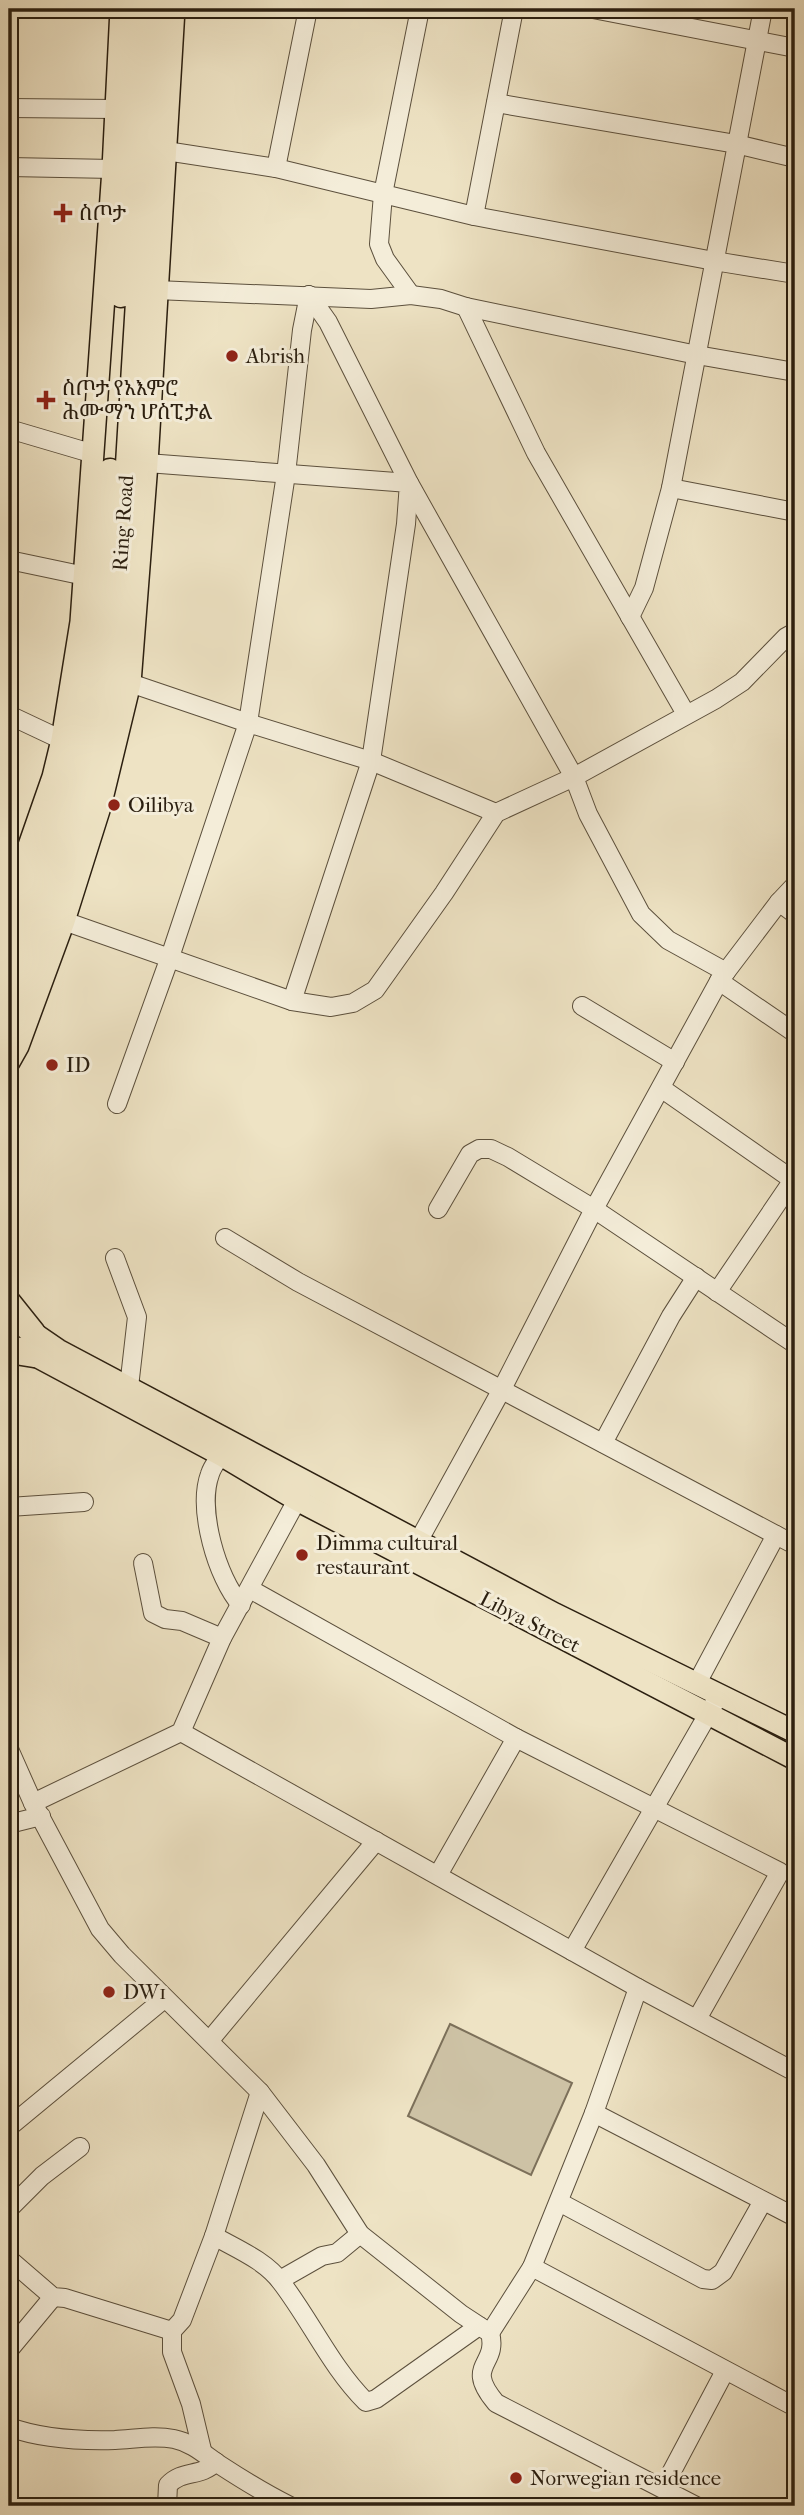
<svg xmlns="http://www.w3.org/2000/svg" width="804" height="2515" font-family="'IM FELL French Canon','Noto Serif Ethiopic',serif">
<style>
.green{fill:#cdc2a5;stroke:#7c705a;stroke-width:2}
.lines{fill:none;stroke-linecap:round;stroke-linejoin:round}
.minor-casing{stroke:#5c503d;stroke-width:20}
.major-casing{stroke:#2b1f10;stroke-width:24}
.highway-casing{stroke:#2b1f10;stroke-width:27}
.minor{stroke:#f4edd9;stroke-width:18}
.major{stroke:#eee3c4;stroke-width:21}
.highway{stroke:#eee3c4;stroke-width:24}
.poi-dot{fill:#8f2418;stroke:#f4edd9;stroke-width:2.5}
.labels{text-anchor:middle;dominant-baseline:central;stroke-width:6;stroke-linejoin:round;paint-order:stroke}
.poi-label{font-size:21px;fill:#2b1f10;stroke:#f4edd9;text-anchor:start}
.street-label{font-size:21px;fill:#2b1f10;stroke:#f4edd9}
</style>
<rect width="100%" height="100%" fill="#eee3c4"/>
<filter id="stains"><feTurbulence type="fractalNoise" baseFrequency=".00286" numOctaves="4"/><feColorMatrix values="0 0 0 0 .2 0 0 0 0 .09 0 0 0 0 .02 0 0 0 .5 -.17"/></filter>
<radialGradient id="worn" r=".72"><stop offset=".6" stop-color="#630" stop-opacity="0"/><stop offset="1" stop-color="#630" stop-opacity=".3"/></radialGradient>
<path class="green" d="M450,2024L572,2083L531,2175L408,2116Z"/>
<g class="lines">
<g class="minor-casing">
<g id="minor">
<path d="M593,9L795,48"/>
<path d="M496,103L736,144L795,158"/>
<path d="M9,108L115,109"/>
<path d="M166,151L276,168L474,216L714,261L795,274"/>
<path d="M9,167L113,169"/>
<path d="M276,168L308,9"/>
<path d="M474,216L514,9"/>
<path d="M156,290L371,299L411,295L441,299L466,307L697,355L795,372"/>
<path d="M309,295L328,322L409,483L574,777L588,814L641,914L668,940L726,972"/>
<path d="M411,295L385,259L379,244L383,194L420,9"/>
<path d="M466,307L536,453L686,714"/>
<path d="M9,429L94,454"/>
<path d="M147,463L409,483L406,524L371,761L292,1001"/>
<path d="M671,488L795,512"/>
<path d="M9,560L85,576"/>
<path d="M630,617L644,588L671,488L763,9"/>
<path d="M130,683L248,723L371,761L496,813"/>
<path d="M9,715L62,740"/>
<path d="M779,902L795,914"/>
<path d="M64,921L292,1001L331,1007L353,1003L375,990L444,893L496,813L574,777L716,699L742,682L786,637L795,632"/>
<path d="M719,981L795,1033"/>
<path d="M582,1006L675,1062"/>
<path d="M661,1088L793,1180"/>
<path d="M117,1104L170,957L248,723L286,474L302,330L309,295"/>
<path d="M438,1209L470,1154L479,1149H491L508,1157L594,1209L795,1344"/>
<path d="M225,1238L298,1282L795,1545"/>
<path d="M115,1258L137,1317L129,1387"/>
<path d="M717,1292L795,1177"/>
<path d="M603,1443L671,1316L696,1277"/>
<path d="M221,1455C217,1461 212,1467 210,1474C197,1509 217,1578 241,1605"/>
<path d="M9,1507L84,1502"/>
<path d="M419,1540L502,1389L594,1209L719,981L779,902L795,885"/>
<path d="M143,1563L153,1613L165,1619L182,1621L222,1638"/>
<path d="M250,1589L516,1738L780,1872L697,2019"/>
<path d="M697,1683L776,1535"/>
<path d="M181,1732L638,1988L795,2072"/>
<path d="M9,1749L33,1803L100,1929L122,1955L260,2092L316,2165L360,2234L461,2314L490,2333C499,2366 463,2364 496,2403L696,2506"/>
<path d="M33,1803L181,1732L222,1638L303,1489"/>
<path d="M9,1824L41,1816"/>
<path d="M438,1875L516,1738"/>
<path d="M572,1951L715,1702"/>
<path d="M210,2040L376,1841"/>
<path d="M594,2113L795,2217"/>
<path d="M9,2127L164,1999"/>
<path d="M559,2202L703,2279L712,2280L723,2272L763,2201"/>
<path d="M9,2209L42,2176L80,2147"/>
<path d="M214,2236C237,2249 266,2261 281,2282C311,2321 331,2367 366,2402L376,2399L479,2326"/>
<path d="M9,2259L53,2297L65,2298L172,2331"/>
<path d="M532,2267L795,2407"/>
<path d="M280,2280L322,2256L337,2253L360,2234"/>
<path d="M490,2333L532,2267L594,2113L638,1988"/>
<path d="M9,2350L53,2297"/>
<path d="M9,2427C42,2439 79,2441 115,2440C135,2439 154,2435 174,2439C193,2443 205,2455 220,2465C243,2480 266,2494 290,2506"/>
<path d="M202,2450L191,2404L172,2352V2331L182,2320L214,2236L260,2092"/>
<path d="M671,2473L725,2371"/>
<path d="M167,2506L168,2485C183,2469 200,2478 216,2462"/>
</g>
</g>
<g class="major-casing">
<g id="major">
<path d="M9,903L53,777L62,740L81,622L113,169L121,9"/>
<path d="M9,1062L18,1046L64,921L100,807L130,683L147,463L174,9"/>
<path d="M20,1324L58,1350L555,1614L795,1732"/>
<path d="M21,1348L221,1455L297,1500L795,1759"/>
</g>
</g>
<g class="highway-casing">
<g id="highway">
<path d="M121,295L137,9"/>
<path d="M9,963C35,892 63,819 80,746C102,656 105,562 110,471"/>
<path d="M9,1022L94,767L107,709L125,513L156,9"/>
<path d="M9,1303L33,1333"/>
<path d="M9,1351L34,1355"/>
</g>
</g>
<use href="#minor" class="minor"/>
<use href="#major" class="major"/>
<use href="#highway" class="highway"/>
</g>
<g class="poi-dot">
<path d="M59.5 202.5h7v7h7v7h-7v7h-7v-7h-7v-7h7z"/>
<circle cx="232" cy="356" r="7"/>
<path d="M42.5 389.5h7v7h7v7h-7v7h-7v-7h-7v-7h7z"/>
<circle cx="114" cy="805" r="7"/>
<circle cx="52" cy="1065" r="7"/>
<circle cx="302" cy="1555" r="7"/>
<circle cx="109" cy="1992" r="7"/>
<circle cx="516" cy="2478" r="7"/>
</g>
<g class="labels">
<g class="poi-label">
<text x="79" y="213">ስጦታ</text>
<text x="246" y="356">Abrish</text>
<text x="62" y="388">ስጦታ የአእምሮ<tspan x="62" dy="24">ሕሙማን ሆስፒታል</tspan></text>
<text x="128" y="805">Oilibya</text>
<text x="66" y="1065">ID</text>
<text x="316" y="1543">Dimma cultural<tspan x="316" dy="24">restaurant</tspan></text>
<text x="123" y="1992">DW1</text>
<text x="530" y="2478">Norwegian residence</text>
</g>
<g class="street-label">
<text transform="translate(123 523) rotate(-86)">Ring Road</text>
<text transform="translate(530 1622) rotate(27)">Libya Street</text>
</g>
</g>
<rect width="804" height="2515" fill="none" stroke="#eee3c4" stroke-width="35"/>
<rect x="10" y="10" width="783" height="2494" fill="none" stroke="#2b1f10" stroke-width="3.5"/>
<rect x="18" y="18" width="769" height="2480" fill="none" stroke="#2b1f10" stroke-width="2"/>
<rect width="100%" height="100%" filter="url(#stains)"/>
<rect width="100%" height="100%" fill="url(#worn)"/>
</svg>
